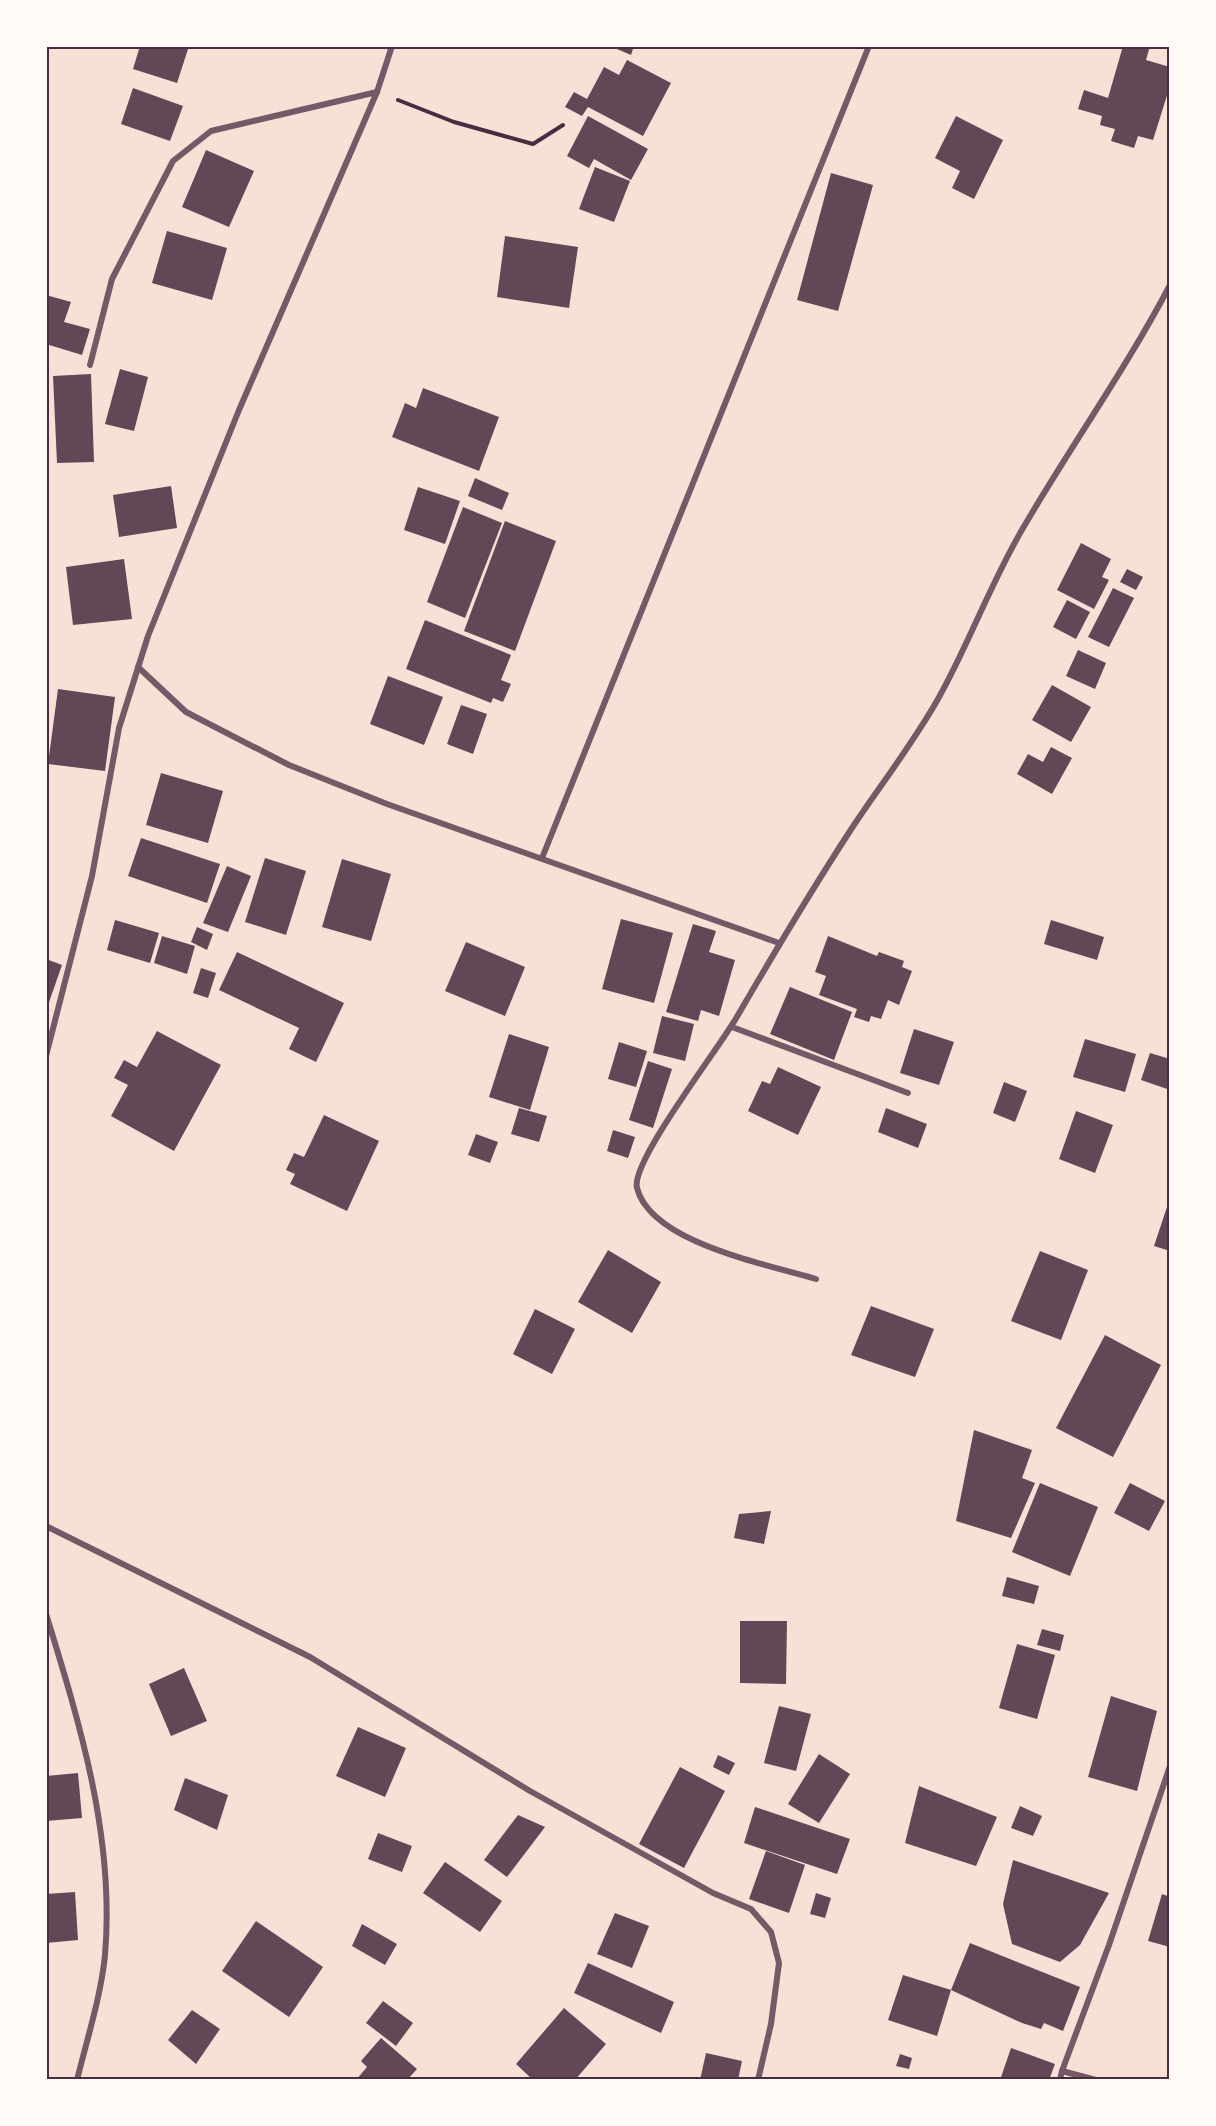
<svg xmlns="http://www.w3.org/2000/svg" width="1216" height="2126" font-family="Poppins,sans-serif">
<style>
.building{fill:#644757}
.lines{fill:none;stroke-linecap:round;stroke-linejoin:round}
.path{stroke:#4a2c40;stroke-width:4}
.minor{stroke:#755966;stroke-width:6}
.neatline{fill:none;stroke:#4a2c40;stroke-width:2}
</style>
<rect width="100%" height="100%" fill="#f7e1d7"/>
<g class="building">
<path d="M140,46H189L177,83L133,69Z"/>
<path d="M610,46H634L631,55Z"/>
<path d="M1123,46H1150L1146,60L1170,67V86L1153,140L1138,136L1134,148L1111,141L1115,129L1100,125L1102,116L1078,109L1084,90L1108,98Z"/>
<path d="M627,60L671,83L643,136L588,107L582,116L565,107L574,92L587,99L604,67L619,75Z"/>
<path d="M133,88L183,106L170,141L121,124Z"/>
<path d="M588,116L648,149L631,180L594,159L589,168L567,156Z"/>
<path d="M956,116L1003,140L974,199L952,188L960,171L935,158Z"/>
<path d="M206,150L254,171L229,227L182,207Z"/>
<path d="M595,167L630,181L614,222L579,209Z"/>
<path d="M831,173L873,185L838,311L797,300Z"/>
<path d="M167,231L227,248L212,300L152,283Z"/>
<path d="M505,236L578,247L569,308L497,297Z"/>
<path d="M46,295L71,302L64,322L90,329L82,355L46,344Z"/>
<path d="M120,369L148,377L134,431L105,424Z"/>
<path d="M91,374L94,462L57,463L53,376Z"/>
<path d="M423,388L499,417L479,471L392,437L405,403L416,408Z"/>
<path d="M475,478L509,493L502,510L468,496Z"/>
<path d="M171,486L177,528L119,537L113,495Z"/>
<path d="M418,487L460,501L445,544L404,530Z"/>
<path d="M463,507L502,523L465,618L427,602Z"/>
<path d="M505,521L556,541L515,651L464,631Z"/>
<path d="M1081,543L1111,559L1102,577L1109,580L1094,609L1057,590Z"/>
<path d="M124,559L132,619L73,625L66,567Z"/>
<path d="M1127,569L1143,577L1136,590L1120,582Z"/>
<path d="M1113,588L1134,598L1109,647L1088,637Z"/>
<path d="M1067,600L1090,612L1076,639L1053,627Z"/>
<path d="M425,620L511,655L501,680L511,684L503,702L493,698L491,703L406,669Z"/>
<path d="M1078,650L1106,663L1095,689L1066,676Z"/>
<path d="M388,676L443,697L424,745L370,724Z"/>
<path d="M1052,685L1091,707L1071,742L1032,720Z"/>
<path d="M58,689L115,697L105,771L48,764Z"/>
<path d="M461,705L487,714L473,754L447,744Z"/>
<path d="M1051,747L1072,758L1052,794L1017,774L1028,754L1043,762Z"/>
<path d="M161,773L223,791L208,843L146,825Z"/>
<path d="M141,838L220,864L207,903L128,876Z"/>
<path d="M265,858L306,871L286,935L245,922Z"/>
<path d="M342,859L391,874L371,941L322,927Z"/>
<path d="M227,866L251,876L228,932L203,923Z"/>
<path d="M621,919L673,933L654,1003L602,989Z"/>
<path d="M115,920L159,933L150,963L107,950Z"/>
<path d="M1051,920L1104,937L1097,960L1044,944Z"/>
<path d="M693,924L716,931L709,952L735,960L719,1016L701,1010L698,1021L666,1012Z"/>
<path d="M197,927L213,934L207,950L191,942Z"/>
<path d="M162,936L195,946L187,974L154,963Z"/>
<path d="M828,936L877,956L879,952L904,961L902,967L912,971L899,1005L888,1000L881,1019L871,1016L869,1022L854,1017L857,1009L819,995L826,976L815,972Z"/>
<path d="M466,942L525,967L505,1016L445,991Z"/>
<path d="M237,952L344,1003L316,1062L289,1049L299,1028L219,990Z"/>
<path d="M46,959L62,965L47,1008H46Z"/>
<path d="M201,968L216,973L208,998L193,993Z"/>
<path d="M790,987L852,1012L834,1060L770,1034Z"/>
<path d="M662,1016L694,1024L685,1061L653,1053Z"/>
<path d="M914,1029L954,1042L939,1085L900,1073Z"/>
<path d="M157,1031L221,1065L174,1151L111,1116L128,1085L114,1078L124,1060L137,1067Z"/>
<path d="M509,1034L549,1047L530,1110L489,1097Z"/>
<path d="M1085,1039L1136,1054L1125,1092L1073,1077Z"/>
<path d="M619,1042L647,1051L636,1087L608,1079Z"/>
<path d="M1150,1053L1170,1059V1090L1141,1080Z"/>
<path d="M648,1061L672,1069L653,1128L629,1120Z"/>
<path d="M778,1067L821,1087L798,1135L748,1111L762,1081L770,1084Z"/>
<path d="M1004,1082L1027,1091L1015,1122L993,1113Z"/>
<path d="M519,1108L547,1116L539,1142L511,1134Z"/>
<path d="M886,1108L927,1124L918,1148L878,1132Z"/>
<path d="M1076,1111L1113,1125L1095,1173L1059,1159Z"/>
<path d="M324,1115L379,1141L347,1211L290,1184L295,1174L286,1170L294,1153L304,1157Z"/>
<path d="M613,1130L635,1137L628,1158L607,1151Z"/>
<path d="M476,1134L498,1142L490,1163L468,1155Z"/>
<path d="M1170,1198V1251L1154,1246Z"/>
<path d="M608,1250L661,1282L632,1333L578,1302Z"/>
<path d="M1040,1251L1088,1270L1061,1340L1011,1321Z"/>
<path d="M871,1306L934,1329L915,1377L851,1355Z"/>
<path d="M535,1309L575,1329L552,1374L513,1354Z"/>
<path d="M1105,1335L1161,1365L1113,1457L1056,1428Z"/>
<path d="M974,1430L1032,1450L1022,1478L1035,1483L1011,1538L956,1521Z"/>
<path d="M1040,1483L1098,1507L1070,1576L1012,1552Z"/>
<path d="M1130,1483L1165,1501L1149,1531L1114,1513Z"/>
<path d="M771,1511L764,1544L734,1538L739,1514Z"/>
<path d="M1007,1577L1039,1586L1034,1604L1002,1596Z"/>
<path d="M740,1621H787L786,1684L740,1683Z"/>
<path d="M1042,1629L1064,1635L1060,1651L1037,1645Z"/>
<path d="M1017,1644L1055,1655L1037,1719L999,1708Z"/>
<path d="M184,1668L207,1721L171,1736L149,1684Z"/>
<path d="M1111,1696L1157,1711L1137,1791L1088,1777Z"/>
<path d="M779,1706L811,1714L796,1771L764,1763Z"/>
<path d="M358,1727L406,1748L385,1797L336,1776Z"/>
<path d="M819,1754L850,1774L819,1823L788,1804Z"/>
<path d="M718,1755L735,1763L729,1775L713,1767Z"/>
<path d="M680,1767L725,1791L684,1868L639,1844Z"/>
<path d="M78,1773L82,1818L46,1821V1776Z"/>
<path d="M185,1778L228,1795L217,1830L174,1810Z"/>
<path d="M919,1786L997,1817L976,1866L905,1843Z"/>
<path d="M1020,1806L1042,1816L1033,1836L1011,1828Z"/>
<path d="M755,1807L850,1839L837,1874L744,1843Z"/>
<path d="M518,1815L545,1827L507,1877L484,1860Z"/>
<path d="M378,1833L412,1846L402,1872L368,1859Z"/>
<path d="M766,1851L805,1865L789,1913L749,1899Z"/>
<path d="M1013,1860L1109,1893L1080,1945L1060,1962L1012,1944L1003,1904Z"/>
<path d="M445,1862L502,1901L480,1932L423,1893Z"/>
<path d="M75,1892L78,1940L46,1943V1894Z"/>
<path d="M816,1893L831,1898L825,1918L810,1914Z"/>
<path d="M1162,1894L1170,1897V1947L1148,1941Z"/>
<path d="M615,1913L649,1926L632,1968L597,1954Z"/>
<path d="M256,1921L323,1967L289,2017L222,1971Z"/>
<path d="M362,1924L397,1944L385,1965L352,1946Z"/>
<path d="M970,1943L1080,1987L1063,2031L1044,2023L1041,2029L1022,2023L951,1990L937,2036L888,2020L903,1975L951,1990Z"/>
<path d="M588,1963L674,2002L661,2033L574,1993Z"/>
<path d="M383,2001L413,2023L396,2046L366,2023Z"/>
<path d="M564,2008L606,2044L575,2080H533L516,2064Z"/>
<path d="M192,2010L220,2029L196,2064L168,2040Z"/>
<path d="M381,2038L417,2069L407,2080H356L367,2067L361,2061Z"/>
<path d="M1011,2048L1055,2064L1049,2080H1000Z"/>
<path d="M706,2053L742,2061L738,2080H700Z"/>
<path d="M900,2054L912,2058L909,2069L896,2066Z"/>
</g>
<g class="lines">
<path class="path" d="M398,100L454,122L533,144L563,125"/>
<g class="minor">
<path d="M90,365L112,279L173,161L211,131L377,92"/>
<path d="M138,667L186,712L289,765L387,804L779,943"/>
<path d="M542,858L869,46"/>
<path d="M732,1027L908,1093"/>
<path d="M46,1056L92,876L119,728L148,636L239,410L377,92L392,46"/>
<path d="M816,1279C767,1264 651,1243 637,1188C630,1162 721,1046 738,1015C774,953 811,891 850,831C879,787 912,745 938,699C970,642 992,579 1026,523C1073,443 1127,367 1170,285"/>
<path d="M46,1526L310,1657L530,1791L713,1893L751,1909L771,1932L779,1963L771,2024L758,2080"/>
<path d="M46,1614C80,1724 115,1838 105,1955C101,1996 87,2039 77,2080"/>
<path d="M1062,2071L1109,1945L1170,1766"/>
<path d="M1060,2080L1062,2071L1096,2080"/>
</g>
</g>
<rect width="1216" height="2126" fill="none" stroke="#fffaf5" stroke-width="96"/>
<rect x="48" y="48" width="1120" height="2030" class="neatline"/>
</svg>
